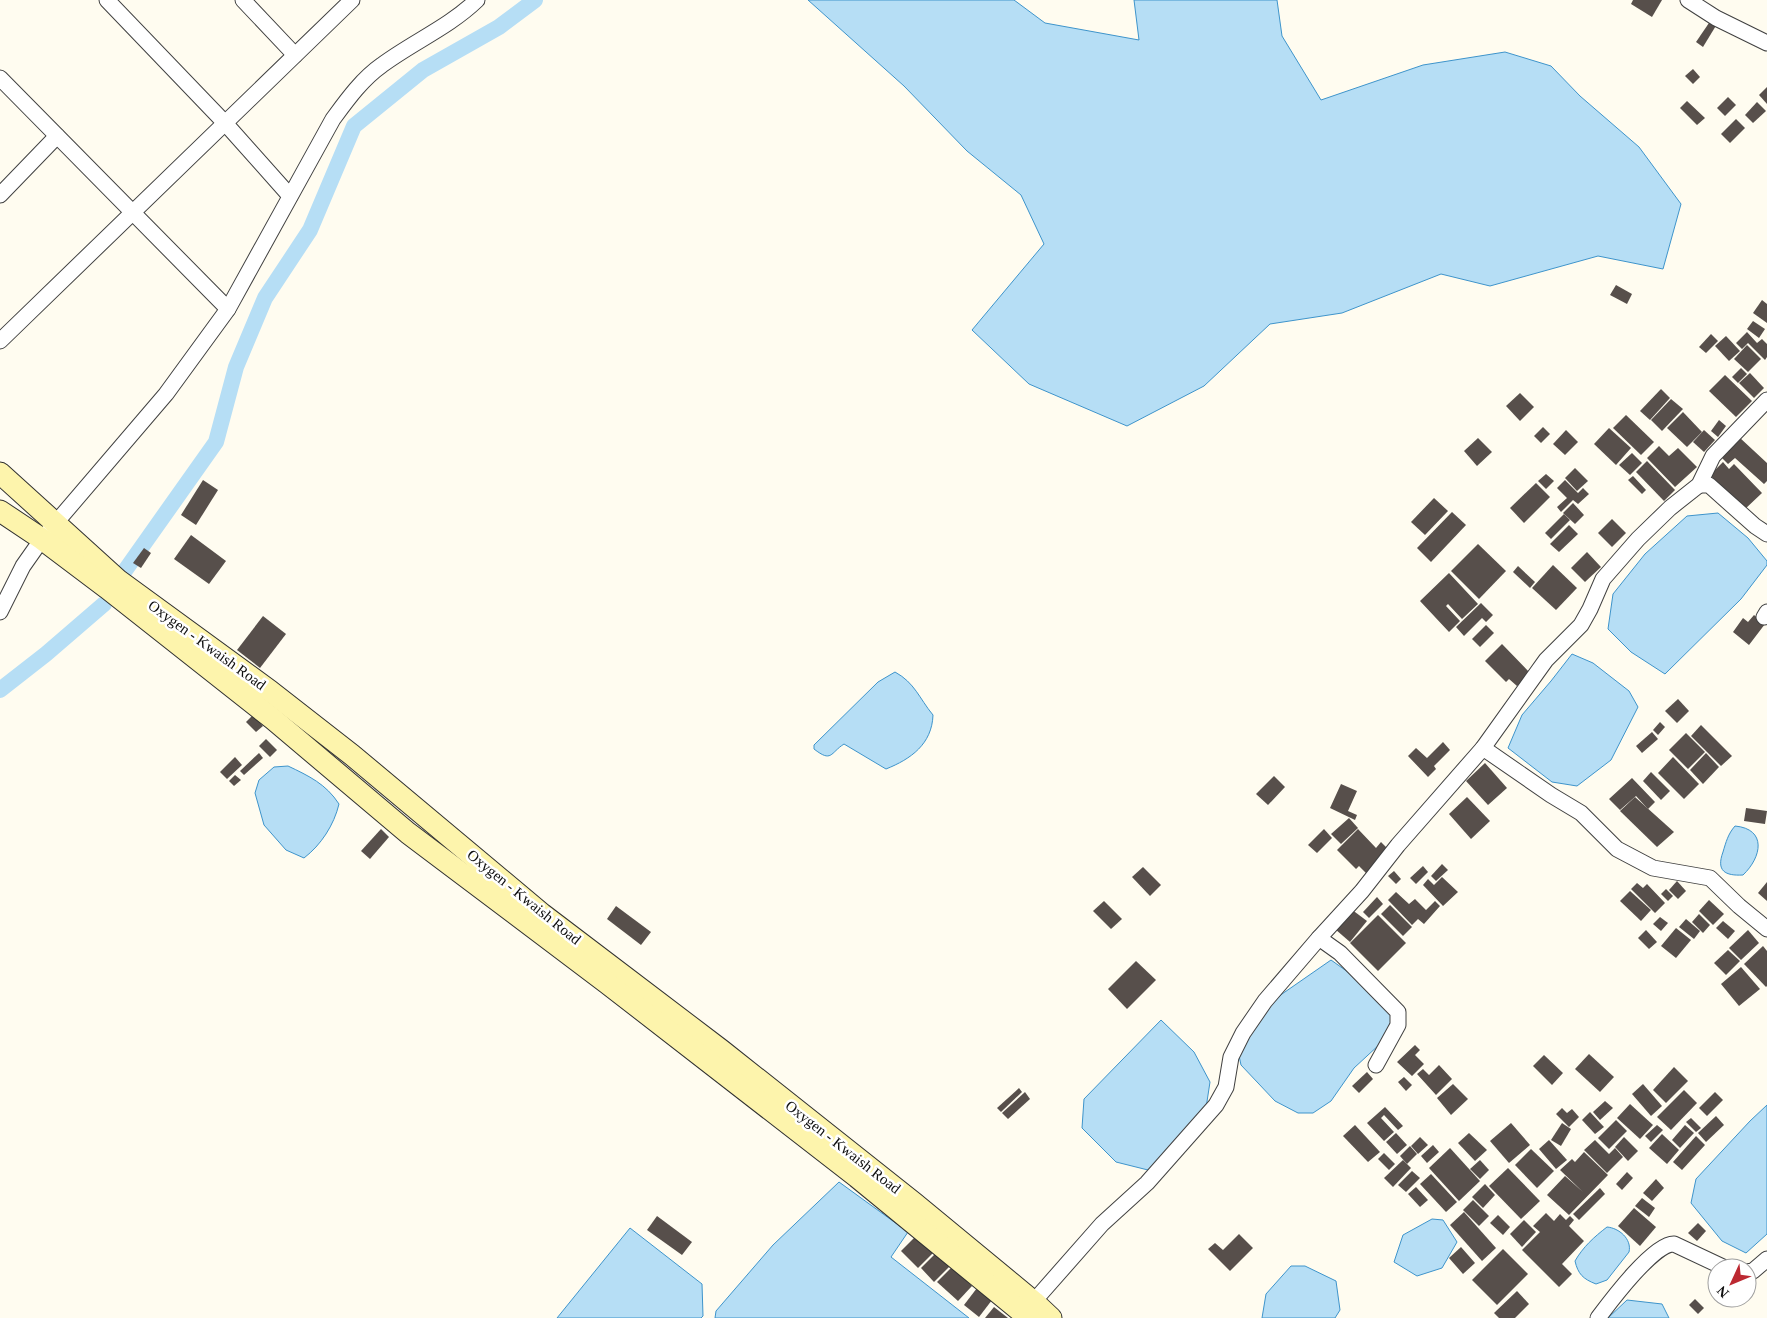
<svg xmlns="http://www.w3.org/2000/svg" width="1767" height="1318" font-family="'Times New Roman',serif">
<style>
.water{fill:#b6def5;stroke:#3e94cb}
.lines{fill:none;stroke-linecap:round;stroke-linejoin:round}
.canal{stroke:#b6def5;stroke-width:16}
.building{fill:#574f4b}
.minor-casing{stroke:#414141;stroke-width:17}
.secondary-casing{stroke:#303030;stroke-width:23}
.minor{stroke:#fff;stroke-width:15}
.secondary{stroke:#fdf4ac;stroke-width:21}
.labels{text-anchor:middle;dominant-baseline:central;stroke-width:5;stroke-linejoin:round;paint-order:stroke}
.street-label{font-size:15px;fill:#0e0e0e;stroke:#fff}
</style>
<rect width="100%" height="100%" fill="#fffcf0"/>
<g class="water">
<path d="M808,0H1014L1045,23L1139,40L1134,0H1277L1282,36L1321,100L1423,65L1505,52L1551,66L1580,96L1639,147L1681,204L1663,269L1598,256L1490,286L1441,274L1342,313L1270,324L1204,386L1127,426L1029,384L972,330L1044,244L1021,195L967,151L904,86Z"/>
<path d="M1718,513L1748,538L1767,561V565L1741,599L1665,674L1631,652L1608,629L1613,594L1645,554L1687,516Z"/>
<path d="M1572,654L1593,663L1629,691L1638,707L1611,760L1577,786L1552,782L1508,748L1522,715L1551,681Z"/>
<path d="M895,672C915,683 919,698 933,715C932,744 911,759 886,769L844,744C830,753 832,763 814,749V745L878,682Z"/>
<path d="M288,766C309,776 326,784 339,804C334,825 321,845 304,858L286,850L264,825L255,793L259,780L274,767Z"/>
<path d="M1735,826C1767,829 1762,857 1743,875C1725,876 1716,871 1723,852C1726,842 1728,834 1735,826Z"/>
<path d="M1331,960L1362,982L1393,1018L1380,1044L1354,1068L1331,1101L1313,1113H1298L1275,1101L1241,1065L1238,1051L1256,1020L1282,994Z"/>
<path d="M1161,1020L1194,1052L1210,1082L1206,1108L1177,1149L1148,1170L1116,1162L1082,1128L1084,1099Z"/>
<path d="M1767,1105V1234L1746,1253L1722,1241L1691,1203L1696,1179L1750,1121Z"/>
<path d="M839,1182L908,1232L891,1257L969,1318H715L716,1311L773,1245Z"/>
<path d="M1432,1219L1443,1220L1457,1242L1442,1268L1417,1276L1394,1262L1403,1235Z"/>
<path d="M1607,1227C1619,1228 1632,1239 1629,1252L1607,1280L1596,1284C1583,1279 1578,1274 1575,1261C1583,1247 1594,1237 1607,1227Z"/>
<path d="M630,1228L702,1284L703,1316L701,1318H557Z"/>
<path d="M1291,1266H1305L1336,1281L1340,1310L1335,1318H1262L1266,1294Z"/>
<path d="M1627,1300L1662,1304L1669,1318H1608Z"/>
</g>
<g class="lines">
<g class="canal">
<path d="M124,572L216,442L236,367L265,298L310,230L354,126L423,70L499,27L535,0"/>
<path d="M0,690L46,654L104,604"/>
</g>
</g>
<g class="building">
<path d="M1633,0H1662L1652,17L1631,4Z"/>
<path d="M1711,20L1717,24L1703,47L1696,42Z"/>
<path d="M1693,69L1700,77L1693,84L1685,76Z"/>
<path d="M1767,87V104L1759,95Z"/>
<path d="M1728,97L1736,105L1725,116L1717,108Z"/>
<path d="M1687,101L1705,118L1697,125L1680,108Z"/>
<path d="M1757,102L1766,111L1753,123L1745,115Z"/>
<path d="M1736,119L1745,128L1730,143L1721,134Z"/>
<path d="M1616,285L1632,294L1627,304L1610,295Z"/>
<path d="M1762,300L1767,304V323L1753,313Z"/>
<path d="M1753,321L1765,329L1759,338L1747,329Z"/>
<path d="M1747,332L1757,343L1762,339L1767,344V357L1765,360L1748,343L1742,349L1736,343Z"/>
<path d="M1711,334L1718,341L1706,353L1699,347Z"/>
<path d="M1726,336L1740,351L1729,361L1715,346Z"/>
<path d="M1747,345L1761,359L1748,372L1734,359Z"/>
<path d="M1741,368L1747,374L1738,383L1732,377Z"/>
<path d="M1750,373L1764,388L1754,398L1739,383Z"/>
<path d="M1725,375L1752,401L1736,417L1709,391Z"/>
<path d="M1661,389L1670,398L1650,420L1640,411Z"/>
<path d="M1520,393L1534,407L1520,421L1506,406Z"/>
<path d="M1671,399L1683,409L1662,431L1651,420Z"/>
<path d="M1683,412L1702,432L1687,447L1667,428Z"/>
<path d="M1626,415L1654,442L1641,455L1613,428Z"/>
<path d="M1719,420L1726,426L1718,437L1711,431Z"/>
<path d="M1543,427L1550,434L1541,443L1534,436Z"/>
<path d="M1609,428L1631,448L1616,465L1594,444Z"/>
<path d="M1566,430L1578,442L1565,455L1553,444Z"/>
<path d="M1704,430L1715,440L1704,452L1693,442Z"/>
<path d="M1739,437L1767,463V481L1764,484L1735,458L1728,464L1720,456Z"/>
<path d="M1478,438L1492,452L1477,466L1464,451Z"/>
<path d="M1659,446L1669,456L1678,448L1697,467L1675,487L1647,458Z"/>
<path d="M1632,453L1642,463L1630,475L1619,465Z"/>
<path d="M1647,461L1675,490L1664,501L1636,472Z"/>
<path d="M1723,462L1729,469L1734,464L1762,493L1744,510L1710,475Z"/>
<path d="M1575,468L1588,481L1577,491L1565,478Z"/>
<path d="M1546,474L1554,481L1546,489L1538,481Z"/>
<path d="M1633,476L1646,490L1642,494L1628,480Z"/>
<path d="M203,480L218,490L196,525L181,515Z"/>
<path d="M1565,480L1578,493L1583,488L1589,494L1578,504L1573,500L1561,512L1557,507L1567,498L1557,488Z"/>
<path d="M1536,483L1550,497L1524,523L1510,508Z"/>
<path d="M1434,498L1448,511L1425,535L1411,522Z"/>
<path d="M1573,503L1584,515L1575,524L1563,513Z"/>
<path d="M1452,512L1466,525L1431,562L1417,548Z"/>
<path d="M1564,514L1570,520L1551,539L1545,533Z"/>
<path d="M1612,519L1626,533L1612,547L1598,533Z"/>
<path d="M1569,525L1578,534L1559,552L1550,544Z"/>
<path d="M191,535L226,561L209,584L174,559Z"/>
<path d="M1478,544L1506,571L1479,599L1451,571Z"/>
<path d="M144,548L151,553L141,568L133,563Z"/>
<path d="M1587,552L1601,567L1585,582L1571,568Z"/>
<path d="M1553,565L1577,588L1556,610L1532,588Z"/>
<path d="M1518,566L1535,582L1530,588L1513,572Z"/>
<path d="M1449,573L1478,604L1462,619L1448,604L1446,606L1460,621L1449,632L1420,601Z"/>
<path d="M1481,603L1493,615L1486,622L1482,618L1464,636L1456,627Z"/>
<path d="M1754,615L1765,624L1749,645L1733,632L1743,618L1748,622Z"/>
<path d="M263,616L286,634L260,668L237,650Z"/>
<path d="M1486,625L1494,633L1480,647L1472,639Z"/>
<path d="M1502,644L1530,673L1517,686L1509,679L1506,682L1485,661Z"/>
<path d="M1678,699L1689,711L1677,723L1665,711Z"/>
<path d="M253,715L263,726L256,732L246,722Z"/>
<path d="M1660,722L1665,727L1658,735L1653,730Z"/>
<path d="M1701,725L1732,756L1721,766L1691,736Z"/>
<path d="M1652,732L1658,739L1642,753L1636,746Z"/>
<path d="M1686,733L1705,752L1688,769L1669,750Z"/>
<path d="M266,739L277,750L270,757L259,746Z"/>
<path d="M1443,742L1450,750L1434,766L1436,769L1428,777L1408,756L1416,748L1427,758Z"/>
<path d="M259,753L263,758L244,775L240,771Z"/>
<path d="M1706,753L1719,767L1703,784L1690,770Z"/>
<path d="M235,757L242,765L227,779L220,772Z"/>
<path d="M1673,757L1699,784L1684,799L1658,773Z"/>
<path d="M1485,763L1507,788L1488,805L1466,781Z"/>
<path d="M1651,772L1670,791L1661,800L1643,781Z"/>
<path d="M235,775L241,780L234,786L229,781Z"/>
<path d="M1274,776L1285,787L1268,805L1256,794Z"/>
<path d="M1632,778L1655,802L1648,809L1636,796L1620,810L1609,799Z"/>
<path d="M1341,784L1357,791L1348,811L1357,815L1355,820L1330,808Z"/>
<path d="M1467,797L1490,821L1471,839L1449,814Z"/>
<path d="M1635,797L1674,832L1657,847L1620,811Z"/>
<path d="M1746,808L1767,811L1765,824L1744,821Z"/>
<path d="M1349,818L1358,828L1341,844L1331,834Z"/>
<path d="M381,829L389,837L370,859L361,851Z"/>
<path d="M1324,829L1332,838L1317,853L1308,845Z"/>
<path d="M1358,829L1376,848L1381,842L1391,852L1368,875L1359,866L1356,869L1337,850Z"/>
<path d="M1442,864L1448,870L1436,881L1431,876Z"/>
<path d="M1423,866L1428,872L1416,884L1410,878Z"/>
<path d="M1143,867L1161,885L1150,896L1132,877Z"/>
<path d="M1394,871L1401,879L1396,884L1388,876Z"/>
<path d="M1442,877L1458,892L1443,906L1423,885L1428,879L1434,885Z"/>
<path d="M1677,881L1686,891L1678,899L1669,890Z"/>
<path d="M1767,882V901L1758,893Z"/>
<path d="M1637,883L1643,888L1647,884L1665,903L1655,913L1631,889Z"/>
<path d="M1666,889L1673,896L1668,901L1661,894Z"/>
<path d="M1630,891L1651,910L1641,921L1620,901Z"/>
<path d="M1396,892L1409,904L1415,899L1426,910L1435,901L1440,906L1424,924L1418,919L1412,925L1388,900Z"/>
<path d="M1377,897L1383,904L1369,918L1363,912Z"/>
<path d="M1709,900L1724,914L1713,925L1699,911Z"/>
<path d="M1104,901L1122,919L1111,929L1093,911Z"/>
<path d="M1390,905L1412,927L1403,936L1381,914Z"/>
<path d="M616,906L651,932L641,945L607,919Z"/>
<path d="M1351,909L1367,921L1350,942L1335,929Z"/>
<path d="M1699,914L1710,925L1703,933L1692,922Z"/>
<path d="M1378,915L1406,943L1378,971L1350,943Z"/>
<path d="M1660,917L1668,923L1661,931L1653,924Z"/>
<path d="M1686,919L1700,931L1694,939L1679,927Z"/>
<path d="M1723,921L1735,931L1728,939L1716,928Z"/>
<path d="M1676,928L1691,940L1676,958L1661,946Z"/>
<path d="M1646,930L1657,942L1649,949L1638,938Z"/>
<path d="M1748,930L1759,943L1741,960L1729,948Z"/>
<path d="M1763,946L1767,951V986L1766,987L1744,964Z"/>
<path d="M1728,950L1740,961L1726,975L1714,963Z"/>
<path d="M1136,961L1156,980L1127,1009L1108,989Z"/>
<path d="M1741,967L1760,989L1739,1006L1721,984Z"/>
<path d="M1415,1045L1420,1050L1415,1055L1424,1064L1412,1076L1397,1062Z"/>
<path d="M1589,1054L1614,1077L1600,1092L1575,1069Z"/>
<path d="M1544,1055L1563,1073L1552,1085L1533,1066Z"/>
<path d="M1439,1065L1452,1079L1436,1095L1417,1074L1423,1069L1429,1075Z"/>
<path d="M1674,1067L1688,1081L1666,1103L1653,1090Z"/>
<path d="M1367,1072L1373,1079L1359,1093L1352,1086Z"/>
<path d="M1404,1077L1412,1085L1406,1091L1398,1082Z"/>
<path d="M1453,1084L1468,1099L1451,1115L1437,1098Z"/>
<path d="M1643,1084L1662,1106L1651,1116L1632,1094Z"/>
<path d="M1019,1088L1022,1092L1001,1112L997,1108Z"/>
<path d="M1684,1090L1697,1103L1671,1130L1657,1117Z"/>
<path d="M1025,1092L1030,1099L1008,1119L1002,1113Z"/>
<path d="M1715,1092L1723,1100L1707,1116L1699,1108Z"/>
<path d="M1605,1101L1613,1108L1600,1120L1593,1112Z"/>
<path d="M1630,1104L1653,1125L1640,1139L1617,1118Z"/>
<path d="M1385,1107L1403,1126L1398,1130L1384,1115L1381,1118L1394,1132L1384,1141L1367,1123Z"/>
<path d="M1562,1108L1567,1113L1572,1109L1579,1117L1569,1127L1556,1114Z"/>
<path d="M1590,1112L1604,1127L1595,1134L1582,1120Z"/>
<path d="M1716,1116L1724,1125L1706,1142L1698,1133Z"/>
<path d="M1691,1118L1701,1128L1696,1132L1686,1122Z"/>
<path d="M1616,1120L1627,1131L1609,1149L1598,1138Z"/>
<path d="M1511,1123L1530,1145L1509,1163L1490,1141Z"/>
<path d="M1562,1123L1571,1129L1561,1146L1551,1140Z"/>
<path d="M1355,1125L1380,1152L1368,1162L1343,1136Z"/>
<path d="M1657,1125L1663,1130L1651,1142L1645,1136Z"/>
<path d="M1685,1125L1694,1133L1680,1148L1672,1140Z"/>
<path d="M1396,1133L1407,1145L1397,1154L1386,1142Z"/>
<path d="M1469,1133L1487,1150L1475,1161L1458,1143Z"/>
<path d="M1662,1134L1679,1150L1667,1164L1649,1148Z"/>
<path d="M1696,1136L1705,1145L1682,1170L1673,1162Z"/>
<path d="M1420,1137L1428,1145L1418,1154L1411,1146Z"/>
<path d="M1624,1137L1638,1151L1628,1161L1615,1147Z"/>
<path d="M1549,1140L1567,1160L1556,1169L1539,1149Z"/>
<path d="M1595,1140L1609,1154L1615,1148L1623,1157L1607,1173L1584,1150Z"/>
<path d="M1433,1145L1439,1152L1427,1163L1421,1156Z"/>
<path d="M1410,1146L1417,1154L1407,1164L1400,1156Z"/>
<path d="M1450,1148L1480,1181L1459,1201L1429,1168Z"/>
<path d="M1531,1149L1554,1171L1537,1188L1515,1165Z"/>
<path d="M1584,1152L1608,1175L1569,1215L1547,1195L1565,1176L1583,1192L1560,1170L1572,1159L1575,1162Z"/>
<path d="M1384,1153L1395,1164L1389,1170L1378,1159Z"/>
<path d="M1403,1160L1411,1168L1393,1187L1384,1178Z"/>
<path d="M1480,1160L1489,1170L1480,1179L1470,1169Z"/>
<path d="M1508,1168L1540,1201L1521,1219L1489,1186Z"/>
<path d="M1412,1171L1420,1178L1406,1192L1398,1185Z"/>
<path d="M1627,1172L1633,1178L1622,1190L1616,1184Z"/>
<path d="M1431,1174L1457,1202L1446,1212L1420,1184Z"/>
<path d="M1656,1179L1664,1188L1652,1201L1643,1193Z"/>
<path d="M1485,1184L1495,1195L1483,1208L1472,1197Z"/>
<path d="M1416,1187L1428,1200L1420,1207L1408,1194Z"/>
<path d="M1600,1188L1605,1194L1579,1220L1573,1214Z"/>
<path d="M1642,1198L1655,1208L1649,1217L1635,1206Z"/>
<path d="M1473,1200L1489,1216L1479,1226L1463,1210Z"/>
<path d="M1634,1208L1656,1227L1640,1246L1618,1226Z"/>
<path d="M1464,1212L1496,1248L1482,1261L1450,1225Z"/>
<path d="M1546,1213L1554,1221L1560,1214L1566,1220L1570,1216L1574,1220L1569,1226L1584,1241L1562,1264L1572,1274L1559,1287L1522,1250L1540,1232L1533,1226Z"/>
<path d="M1498,1215L1510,1227L1503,1235L1490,1223Z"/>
<path d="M657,1216L692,1242L682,1255L647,1230Z"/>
<path d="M1524,1220L1536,1232L1522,1247L1510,1234Z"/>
<path d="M1698,1223L1706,1231L1697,1241L1688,1233Z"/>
<path d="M919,1233L936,1250L918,1268L901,1251Z"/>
<path d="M1239,1234L1253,1248L1230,1271L1208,1249L1215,1243L1223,1250Z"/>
<path d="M1461,1247L1475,1263L1463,1274L1449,1258Z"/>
<path d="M1503,1249L1528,1274L1497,1305L1472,1280Z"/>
<path d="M937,1252L951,1265L934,1282L921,1268Z"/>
<path d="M952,1267L972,1286L958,1301L937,1282Z"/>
<path d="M977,1288L992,1300L979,1317L964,1305Z"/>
<path d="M1517,1291L1529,1304L1515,1318H1499L1494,1313Z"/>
<path d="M1695,1299L1704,1308L1698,1314L1689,1305Z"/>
<path d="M994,1307L1008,1318H985Z"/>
</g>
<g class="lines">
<g class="minor-casing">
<g id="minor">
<path d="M107,0L225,123L290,196"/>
<path d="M243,0L295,55"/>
<path d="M1688,0L1716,18L1767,43"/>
<path d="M0,78L228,309"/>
<path d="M0,195L57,136"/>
<path d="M0,341L352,0"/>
<path d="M1699,485H1709L1755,526L1767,534"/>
<path d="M0,612L23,566L42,539L166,394L228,309L333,119C347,100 362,79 382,65C413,42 449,27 477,0"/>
<path d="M1764,617L1767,612"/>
<path d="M1483,748L1551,795L1581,813L1617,849L1653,868L1710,878L1739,906L1767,929"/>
<path d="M1319,938L1340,953L1398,1012V1025L1376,1065"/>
<path d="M1747,1272L1753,1271L1767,1259"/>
<path d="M1028,1308L1102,1224L1147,1183L1216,1105L1226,1087L1231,1057L1243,1033L1265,1001L1319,938L1362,891L1398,845L1483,748L1546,660L1581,625L1590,609L1603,579L1638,539L1670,508L1699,485L1713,456L1767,400"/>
<path d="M1598,1318C1610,1302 1654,1243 1674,1244L1725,1268"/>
</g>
</g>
<g class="secondary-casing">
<g id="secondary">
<path d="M0,473L118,580L270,691L352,755L542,914L721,1050L914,1203L1034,1302L1051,1318"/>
<path d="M0,511L42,539L107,588L273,719L408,833L607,983L857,1177L1029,1318"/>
</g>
</g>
<use href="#minor" class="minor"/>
<use href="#secondary" class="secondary"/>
</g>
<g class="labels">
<g class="street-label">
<text transform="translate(207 645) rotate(36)">Oxygen - Kwaish Road</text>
<text transform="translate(524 897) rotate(39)">Oxygen - Kwaish Road</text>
<text transform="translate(843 1147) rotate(38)">Oxygen - Kwaish Road</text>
</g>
</g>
<g transform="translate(1732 1283) rotate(226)"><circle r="24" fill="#ffffff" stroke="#9f9f9f"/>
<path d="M0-4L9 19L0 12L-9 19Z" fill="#bc2831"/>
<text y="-8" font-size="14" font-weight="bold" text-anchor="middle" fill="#0e0e0e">N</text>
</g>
</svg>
